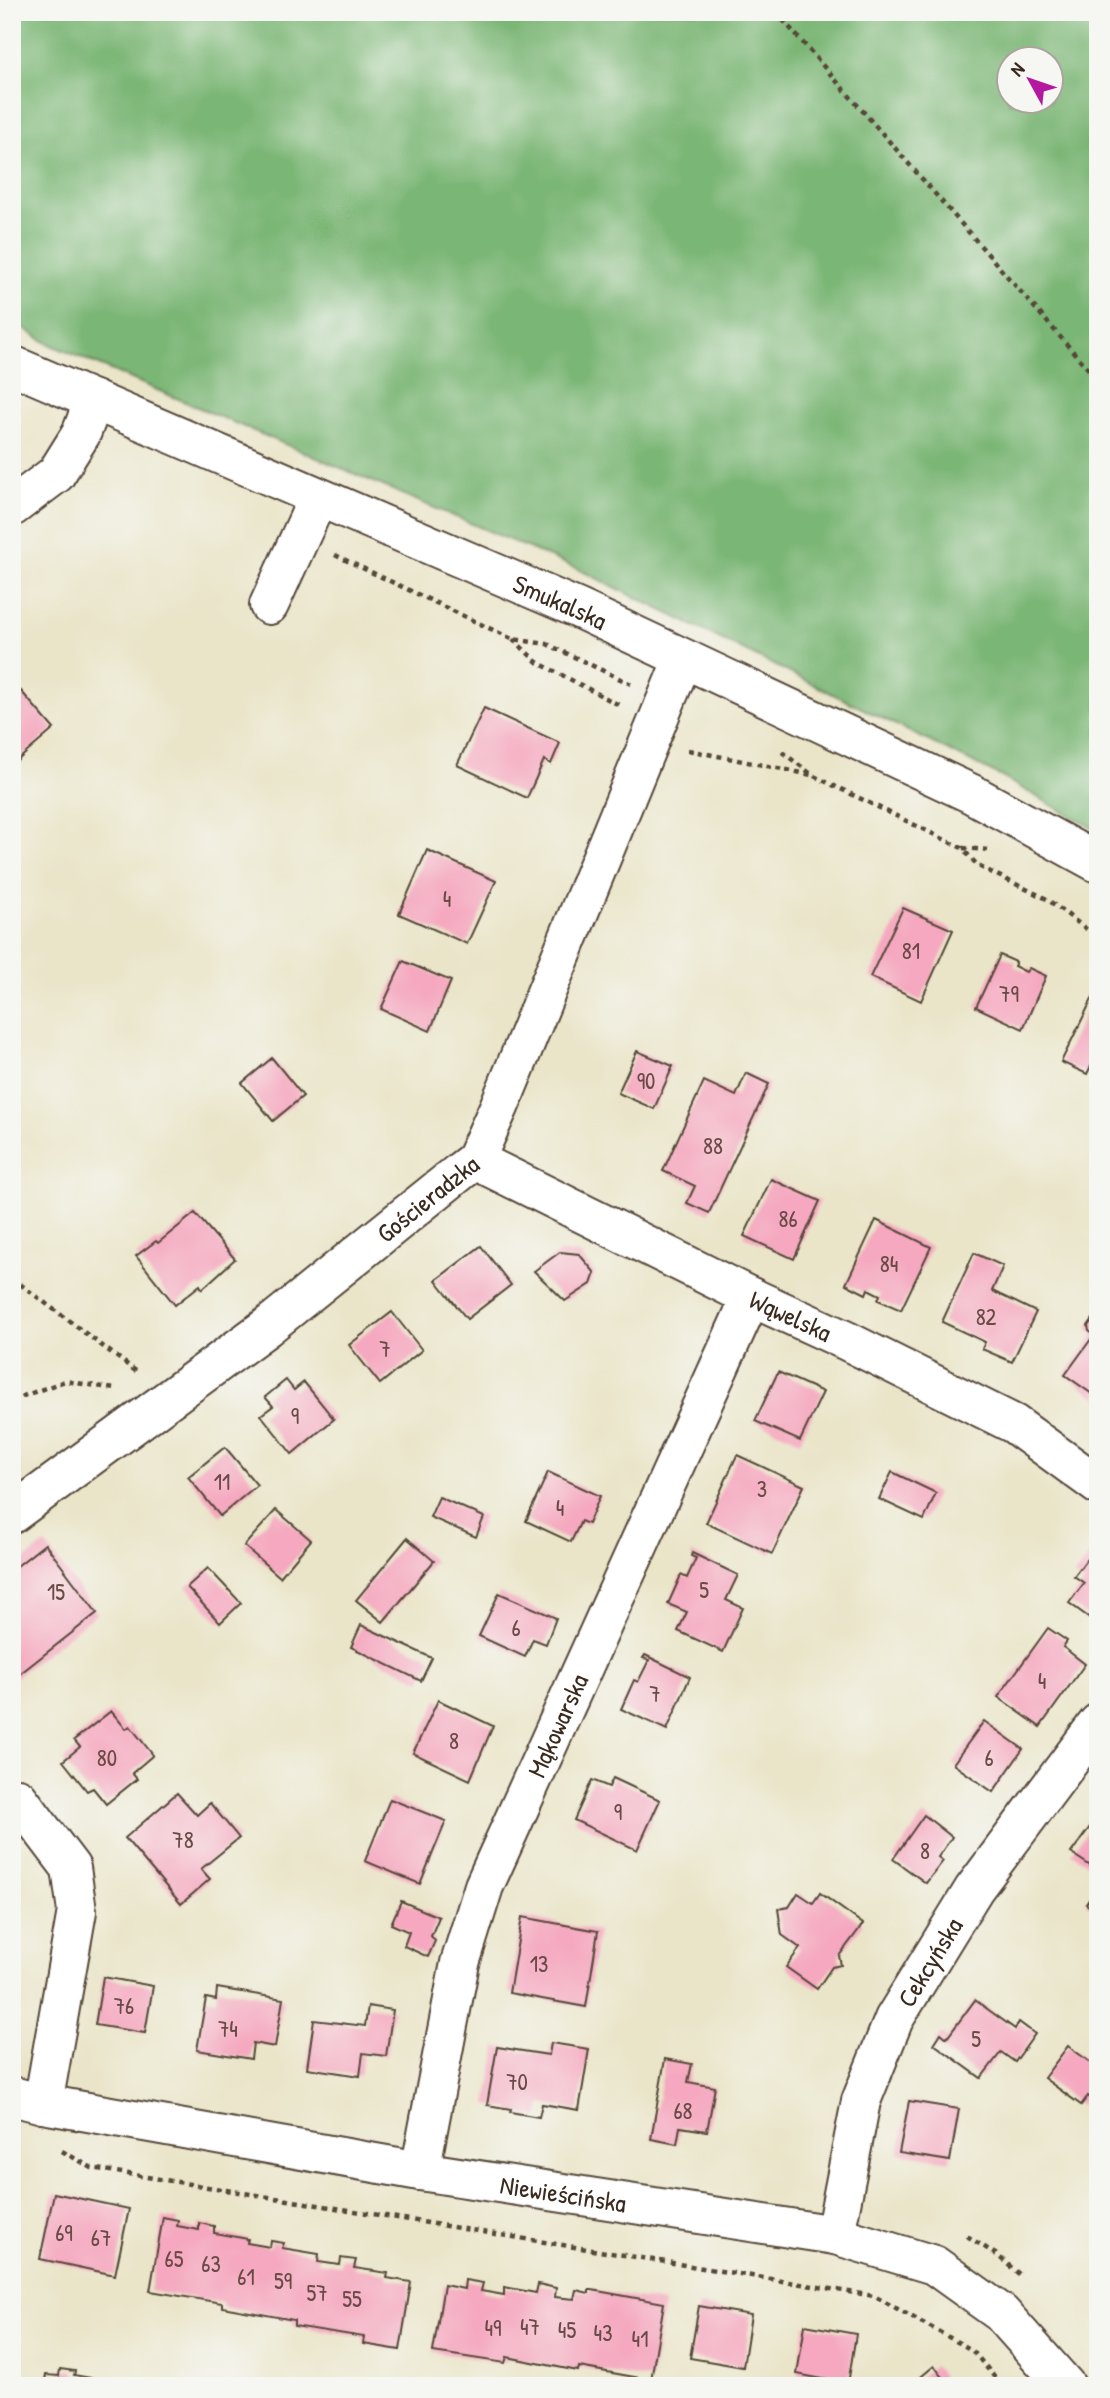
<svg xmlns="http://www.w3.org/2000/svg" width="1110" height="2398" font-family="'Patrick Hand',sans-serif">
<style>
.forest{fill:#7ab674;stroke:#5a7049;stroke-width:2;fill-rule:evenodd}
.building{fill:#f5a8bf}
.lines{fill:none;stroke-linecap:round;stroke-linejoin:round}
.minor-casing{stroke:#554638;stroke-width:42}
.path{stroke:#554638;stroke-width:4.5;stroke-dasharray:5 5;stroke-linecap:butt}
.minor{stroke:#fff;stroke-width:38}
.labels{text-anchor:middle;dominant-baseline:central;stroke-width:5;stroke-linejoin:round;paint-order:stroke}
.number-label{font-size:23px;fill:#6a4a46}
.street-label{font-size:26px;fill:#3b2a1e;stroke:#f6f6f2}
</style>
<rect width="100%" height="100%" fill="#f6f6f2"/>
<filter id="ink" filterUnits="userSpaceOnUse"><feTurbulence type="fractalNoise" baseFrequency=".0143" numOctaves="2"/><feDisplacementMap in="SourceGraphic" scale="14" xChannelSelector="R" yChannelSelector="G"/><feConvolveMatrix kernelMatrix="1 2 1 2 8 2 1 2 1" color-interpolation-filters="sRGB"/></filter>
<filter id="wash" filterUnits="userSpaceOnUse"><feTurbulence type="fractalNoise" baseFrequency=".00686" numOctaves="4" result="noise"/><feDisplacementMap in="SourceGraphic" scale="28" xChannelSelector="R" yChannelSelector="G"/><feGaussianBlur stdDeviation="1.57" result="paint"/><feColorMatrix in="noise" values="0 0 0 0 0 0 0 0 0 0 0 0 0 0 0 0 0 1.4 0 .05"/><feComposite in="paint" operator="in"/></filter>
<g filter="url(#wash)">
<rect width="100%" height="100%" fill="#eae5c9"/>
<path class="forest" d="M12,12H1098V831L998,775L578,569L47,343L12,320ZM1009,60H1050V102H1009Z"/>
<g id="blocks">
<g class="building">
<path d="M21,691L54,729L12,765V699Z"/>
<path d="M484,708L560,743L551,764L544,760L527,798L457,765Z"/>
<path d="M427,850L496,881L467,944L399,914Z"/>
<path d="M903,908L953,930L921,1001L870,977Z"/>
<path d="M1000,955L1016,962L1014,966L1026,972L1029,968L1046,976L1023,1029L976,1007Z"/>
<path d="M403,961L451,981L430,1031L381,1009Z"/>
<path d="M1095,993L1098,994V1052L1087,1074L1061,1062Z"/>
<path d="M637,1051L673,1066L654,1109L618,1093Z"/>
<path d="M272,1058L303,1096L273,1121L242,1083Z"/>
<path d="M746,1073L769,1084L709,1213L687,1203L695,1186L663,1171L704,1081L736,1096Z"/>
<path d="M771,1179L820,1201L794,1259L744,1236Z"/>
<path d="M195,1213L235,1259L202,1289L200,1285L175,1305L136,1256L156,1241L158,1243Z"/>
<path d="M876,1220L931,1247L901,1310L878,1300L880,1295L868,1289L866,1294L846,1284Z"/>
<path d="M481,1246L511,1285L467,1319L436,1280Z"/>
<path d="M560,1252L579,1254L595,1273L591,1284L565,1301L534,1271Z"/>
<path d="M974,1253L1003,1266L992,1291L1036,1312L1012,1362L982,1349L985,1342L942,1322Z"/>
<path d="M392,1312L422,1350L380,1384L349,1345Z"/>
<path d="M1095,1316H1098V1398L1065,1375L1094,1335L1089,1331L1088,1326Z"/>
<path d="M778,1372L823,1392L800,1441L755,1421Z"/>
<path d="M286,1380L294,1390L304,1382L334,1419L292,1454L261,1415L273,1406L265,1397Z"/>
<path d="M225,1447L257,1485L220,1516L188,1477Z"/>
<path d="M737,1455L804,1486L772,1554L706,1523Z"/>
<path d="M548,1472L600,1496L588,1524L581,1521L571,1542L526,1521Z"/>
<path d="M892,1472L936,1493L924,1520L879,1499Z"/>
<path d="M439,1497L484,1517L476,1537L430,1517Z"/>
<path d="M276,1510L311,1540L280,1577L244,1546Z"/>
<path d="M407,1538L434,1561L383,1622L356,1600Z"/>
<path d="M45,1544L97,1613L12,1680V1570Z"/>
<path d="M1093,1551L1098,1554V1624L1069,1603L1084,1583L1074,1576Z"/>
<path d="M692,1553L738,1575L726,1600L743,1608L723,1652L678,1631L687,1612L668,1604L681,1575L687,1578L696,1558L691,1556Z"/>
<path d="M208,1568L241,1603L220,1623L187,1587Z"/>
<path d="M499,1593L556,1618L546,1644L533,1639L525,1657L479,1636Z"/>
<path d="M361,1625L432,1658L421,1681L351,1647Z"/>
<path d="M1048,1628L1067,1641L1063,1647L1085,1664L1040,1727L998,1697Z"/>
<path d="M645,1655L690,1677L667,1730L621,1709L634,1680L638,1682L649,1660L643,1658Z"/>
<path d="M438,1700L493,1726L470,1780L413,1753Z"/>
<path d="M111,1711L126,1729L130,1726L153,1755L132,1773L137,1779L106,1804L93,1788L87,1791L63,1761L80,1747L74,1740Z"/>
<path d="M984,1721L1023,1749L993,1792L953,1764Z"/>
<path d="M613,1778L660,1800L637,1850L574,1820L592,1780L609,1787Z"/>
<path d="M177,1793L197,1815L210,1803L239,1838L201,1869L210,1879L181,1904L125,1838Z"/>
<path d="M390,1799L446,1821L420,1884L365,1861Z"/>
<path d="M924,1815L952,1837L938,1857L943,1861L926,1883L893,1859Z"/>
<path d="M1098,1816V1871L1071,1853Z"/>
<path d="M1098,1886V1912L1086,1904Z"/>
<path d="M798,1893L813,1903L820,1893L863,1924L839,1956L841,1965L832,1967L817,1989L786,1967L800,1948L782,1935L778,1909L789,1907Z"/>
<path d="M401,1901L439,1917L431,1936L435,1941L428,1957L404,1946L409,1932L391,1924Z"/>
<path d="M522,1917L598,1931L586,2007L509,1993Z"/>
<path d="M103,1977L153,1986L145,2033L95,2025Z"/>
<path d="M217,1988L283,1999L275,2047L253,2043L251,2059L197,2050L206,1998L216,2000Z"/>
<path d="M975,2000L1015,2029L1019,2022L1035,2034L1015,2062L1001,2052L981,2078L934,2044L941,2033L947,2038Z"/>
<path d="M368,2006L393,2010L386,2056L363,2053L360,2076L307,2068L314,2020L365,2026Z"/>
<path d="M551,2043L589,2049L579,2110L542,2104L539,2117L510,2112L511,2109L487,2105L497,2047L549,2055Z"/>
<path d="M1068,2046L1098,2068V2104L1088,2096L1081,2105L1044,2078Z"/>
<path d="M665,2059L692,2064L688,2082L715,2087L707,2131L680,2127L677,2144L651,2139Z"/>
<path d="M909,2101L959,2109L950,2161L899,2153Z"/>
<path d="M54,2193L129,2209L115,2275L40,2259Z"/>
<path d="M163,2217L178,2220L177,2226L199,2230V2223L214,2226V2233L248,2239L247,2243L270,2247L271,2241L284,2243L282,2248L319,2254L318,2262L340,2265L341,2258L356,2260L354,2268L388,2273L387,2278L411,2282L400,2350L363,2344L364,2337L294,2326V2320L222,2307V2303L150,2291Z"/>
<path d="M465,2280L483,2283L481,2291L504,2295V2287L536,2293L538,2284L556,2288L555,2297L574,2299L576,2290L589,2293V2290H592L664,2303L651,2380L579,2367L578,2371L507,2357L505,2363L433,2352L444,2285L464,2289Z"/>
<path d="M699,2306L751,2315L743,2367L690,2358Z"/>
<path d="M805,2325L856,2334L848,2384L797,2374Z"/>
<path d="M934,2366L950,2386H910Z"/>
<path d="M60,2369L75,2371L74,2375L113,2382L112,2386H44L46,2375L59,2376Z"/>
</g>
</g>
</g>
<g filter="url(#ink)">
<use href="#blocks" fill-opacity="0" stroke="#554638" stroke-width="2"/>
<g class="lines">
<g class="minor-casing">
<g id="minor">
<path id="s1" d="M12,365L579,609L972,794L1098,863"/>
<path d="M12,507L56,474L81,434L94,400"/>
<path d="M269,605L318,498"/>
<path id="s2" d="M475,1160L751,1297L847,1341L1014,1424L1098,1485"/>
<path id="s3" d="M12,1514L267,1327L462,1170L475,1160L499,1107L683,659"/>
<path d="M18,1798L71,1868L77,1911L43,2104"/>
<path id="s4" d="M12,2096L43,2104L420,2171L835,2235L934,2265L1001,2313L1066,2386"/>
<path id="s5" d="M420,2171L460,1963L484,1886L751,1297"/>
<path id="s6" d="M835,2235L861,2101L894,2019L974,1889L1098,1723"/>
</g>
</g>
<g class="path">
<path d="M776,12L1098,380"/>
<path d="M335,555L512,639L547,644L631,684"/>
<path d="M513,639L537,662L621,706"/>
<path d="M688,750L812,775"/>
<path d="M782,752L814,776L962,848L978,866L1047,899L1098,938"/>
<path d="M963,848L989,850"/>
<path d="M12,1278L137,1372"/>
<path d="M12,1400L65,1381L115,1389"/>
<path d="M62,2151L92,2168L874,2296L972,2350L1002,2386"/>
<path d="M967,2236L997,2255L1019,2274"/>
</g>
<use href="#minor" class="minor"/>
</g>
</g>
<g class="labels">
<g class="number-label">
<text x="447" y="898">4</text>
<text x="911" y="950">81</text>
<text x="1009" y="993">79</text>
<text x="646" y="1080">90</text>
<text x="713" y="1145">88</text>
<text x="788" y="1218">86</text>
<text x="889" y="1263">84</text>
<text x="986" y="1316">82</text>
<text x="385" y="1348">7</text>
<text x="295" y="1415">9</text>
<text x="222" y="1481">11</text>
<text x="762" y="1488">3</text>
<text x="560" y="1507">4</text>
<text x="704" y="1589">5</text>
<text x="56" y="1591">15</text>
<text x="516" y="1627">6</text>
<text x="1042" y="1680">4</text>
<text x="655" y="1693">7</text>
<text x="454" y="1740">8</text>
<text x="107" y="1757">80</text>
<text x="989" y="1757">6</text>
<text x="618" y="1811">9</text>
<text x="183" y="1839">78</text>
<text x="925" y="1850">8</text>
<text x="539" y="1963">13</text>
<text x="124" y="2005">76</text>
<text x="228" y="2028">74</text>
<text x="976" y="2038">5</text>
<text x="517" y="2081">70</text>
<text x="683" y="2110">68</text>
<text x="64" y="2232">69</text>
<text x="101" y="2237">67</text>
<text x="174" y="2258">65</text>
<text x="211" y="2263">63</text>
<text x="246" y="2276">61</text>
<text x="283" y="2280">59</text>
<text x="317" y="2292">57</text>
<text x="352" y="2298">55</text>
<text x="530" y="2326">47</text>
<text x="493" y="2327">49</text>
<text x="567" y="2329">45</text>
<text x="603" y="2332">43</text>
<text x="640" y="2338">41</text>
</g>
<g class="street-label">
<text stroke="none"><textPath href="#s1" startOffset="597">Smukalska</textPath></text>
<text stroke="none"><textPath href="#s3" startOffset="522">Gościeradzka</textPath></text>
<text stroke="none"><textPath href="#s2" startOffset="352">Wąwelska</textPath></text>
<text stroke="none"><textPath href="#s5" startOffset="469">Mąkowarska</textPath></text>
<text stroke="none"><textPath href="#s6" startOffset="292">Cekcyńska</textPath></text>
<text stroke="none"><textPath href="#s4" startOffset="560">Niewieścińska</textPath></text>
</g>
</g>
<rect width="1110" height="2398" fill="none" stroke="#f6f6f2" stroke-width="42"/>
<g transform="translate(1030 80) rotate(310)"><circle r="33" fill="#f6f6f2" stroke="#aba49d" stroke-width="2"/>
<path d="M0-5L12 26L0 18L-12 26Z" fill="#b5179e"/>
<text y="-10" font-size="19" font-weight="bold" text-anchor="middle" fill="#3b2a1e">N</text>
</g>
</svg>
